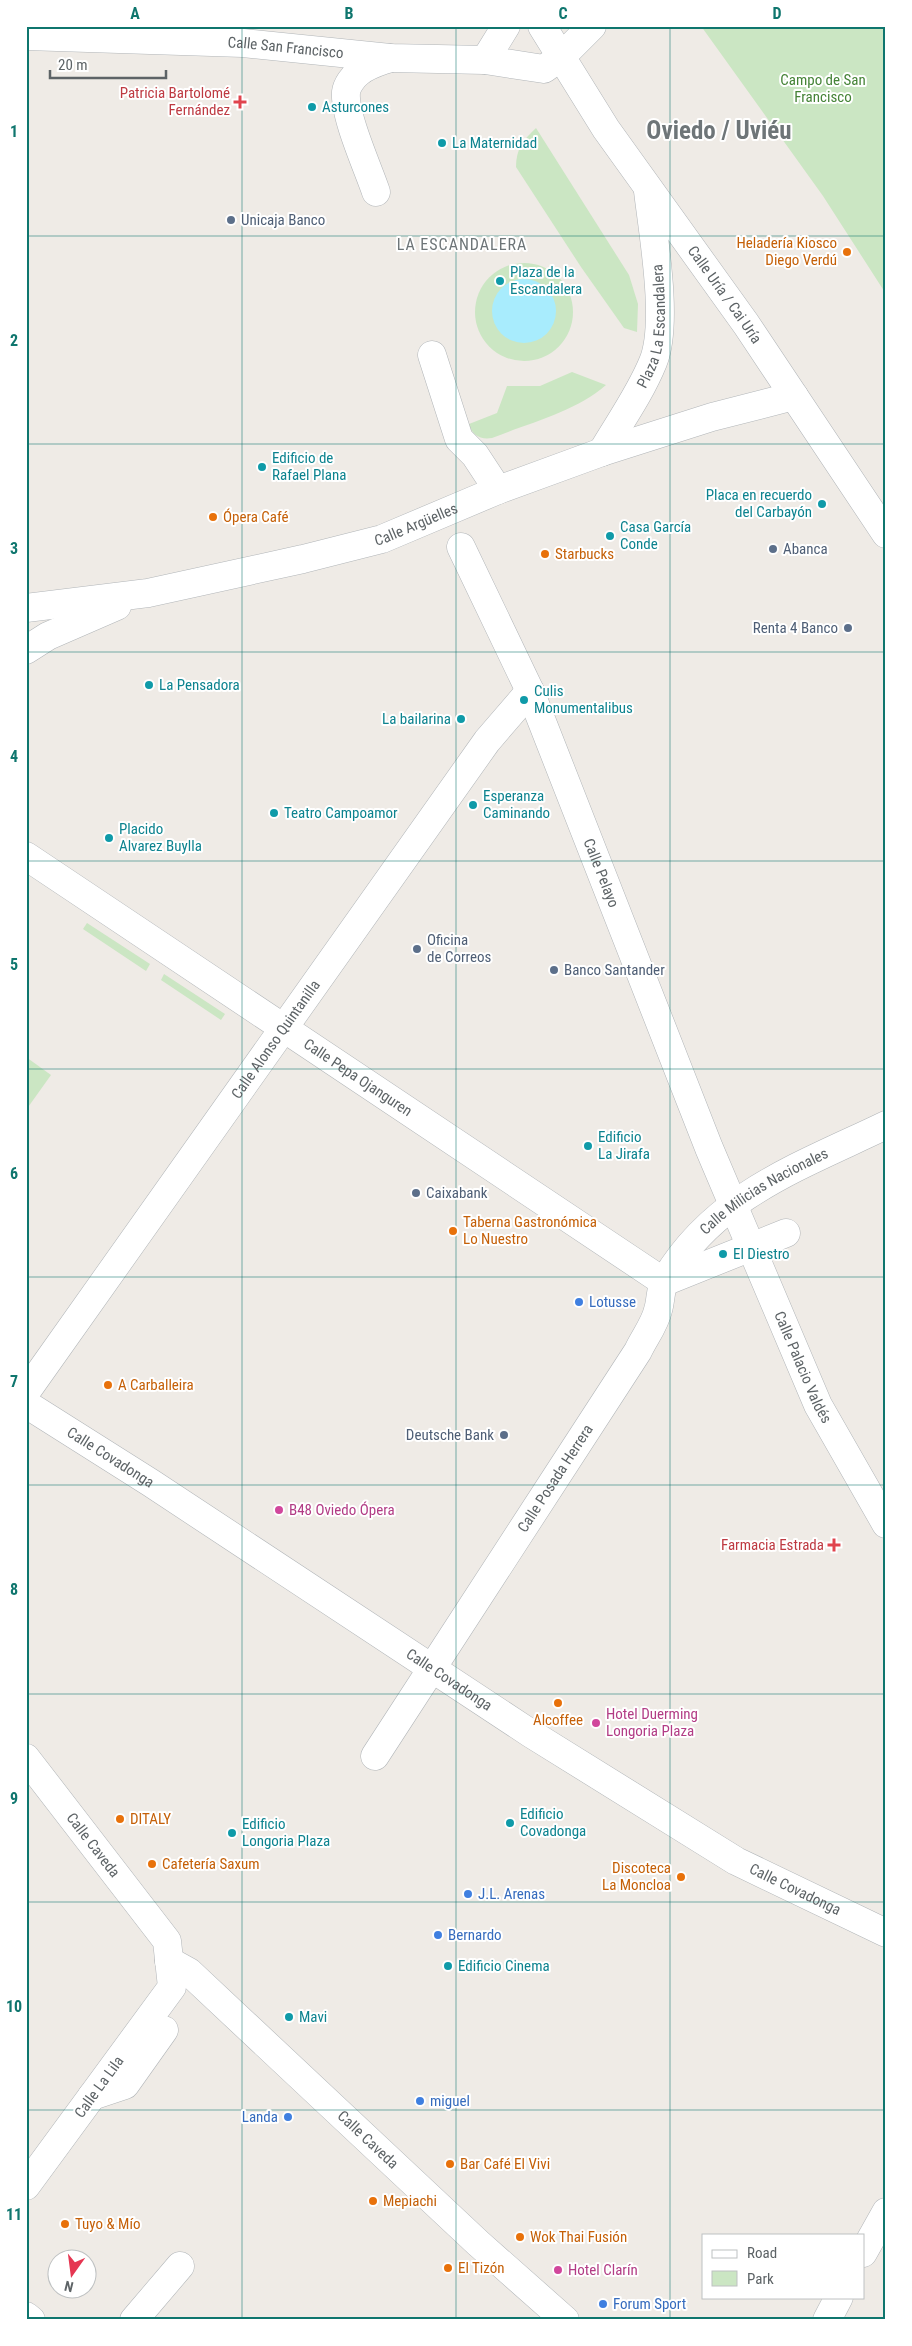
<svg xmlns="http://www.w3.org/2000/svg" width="912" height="2346" font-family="'Roboto Condensed',sans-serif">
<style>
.green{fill:#cbe6c3}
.water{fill:#a8ecfd}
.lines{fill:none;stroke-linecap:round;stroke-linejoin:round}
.minor-casing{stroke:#b1b5b8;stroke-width:29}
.minor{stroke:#fff;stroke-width:28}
.grid{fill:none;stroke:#0f766e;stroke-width:1;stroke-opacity:0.55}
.health-dot{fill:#e0444e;stroke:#fff;stroke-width:2}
.culture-dot{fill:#0f9aa8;stroke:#fff;stroke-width:2}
.service-dot{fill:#5c6f8a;stroke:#fff;stroke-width:2}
.food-dot{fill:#e8710a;stroke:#fff;stroke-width:2}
.shop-dot{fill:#3f7fe0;stroke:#fff;stroke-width:2}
.hotel-dot{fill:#d1479c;stroke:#fff;stroke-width:2}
.labels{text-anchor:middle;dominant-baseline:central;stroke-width:4;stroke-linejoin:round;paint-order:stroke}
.street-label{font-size:15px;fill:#5d6366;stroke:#fff}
.park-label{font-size:15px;fill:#458337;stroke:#fff}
.health-label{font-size:15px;fill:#be3a42;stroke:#fff;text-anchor:end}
.culture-label{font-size:15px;fill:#0d838f;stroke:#fff;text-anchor:start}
.service-label{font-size:15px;fill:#4e5e75;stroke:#fff;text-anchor:start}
.food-label{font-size:15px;fill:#c56008;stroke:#fff;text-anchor:start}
.shop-label{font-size:15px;fill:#366cbe;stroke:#fff;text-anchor:start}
.hotel-label{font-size:15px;fill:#b23c85;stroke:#fff;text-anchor:start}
.neighbourhood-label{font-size:16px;letter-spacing:1px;fill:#6e7578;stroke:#fff}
.town-label{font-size:25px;font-weight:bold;fill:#6e7578;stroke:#fff}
.neatline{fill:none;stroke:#0f766e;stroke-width:2}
.grid-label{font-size:16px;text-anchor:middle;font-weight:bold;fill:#0f766e}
</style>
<rect width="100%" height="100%" fill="#efebe6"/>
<g class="green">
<path d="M701,26H886V294L823,196Z"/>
<path d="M536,128L629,275L638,304L637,332L624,328L581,267L516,167C516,149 523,140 536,128Z"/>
<circle cx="524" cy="312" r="49"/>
<path d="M572,372L606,385C575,412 529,423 492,438C480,440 472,435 469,424L497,413L507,386H540Z"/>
<path d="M87,923L150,964L146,971L83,929Z"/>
<path d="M164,974L225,1014L221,1020L161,980Z"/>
<path d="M26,1057L51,1075L26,1110Z"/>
</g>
<circle class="water" cx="524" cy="311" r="32"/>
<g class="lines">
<g class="minor-casing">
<g id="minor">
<path id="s1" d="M542,26L606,129L746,324L886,534"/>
<path id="s2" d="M26,36L243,43L390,58L485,60L544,69L562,56L592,26"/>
<path d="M485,60L506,26"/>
<path d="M376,192C368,168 344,116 346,92C347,85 353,77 358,73C367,65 379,62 390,58"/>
<path d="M432,355L459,439L475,455L498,490"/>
<path id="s3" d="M602,452C619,423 640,394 653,362C669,323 653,234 648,191"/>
<path id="s4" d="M461,547L530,691L709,1148L818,1405L886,1524"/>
<path id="s5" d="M26,608L148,593L303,559L382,539L498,490L602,452L712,417L794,396"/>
<path d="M26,650L48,636L117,606"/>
<path id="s6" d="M26,856L664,1282"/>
<path d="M664,1282L786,1233"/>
<path id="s7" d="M26,1392L487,741L530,691"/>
<path id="s8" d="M26,1404L151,1483L530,1733L736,1861L886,1933"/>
<path id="s9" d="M375,1756L638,1351C644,1338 655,1324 658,1310C661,1301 660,1289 665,1280C715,1195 801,1166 886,1125"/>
<path id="s10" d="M26,1758L167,1941L172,1987L26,2186"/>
<path id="s11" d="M169,1961L189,1972L478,2243L565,2320"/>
<path d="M92,2096L125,2085L164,2030"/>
<path d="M863,2253L886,2212"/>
<path d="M26,2316L31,2320"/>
<path d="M134,2320L180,2266"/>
<path d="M827,2320L839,2297"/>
</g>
</g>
<use href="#minor" class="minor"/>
</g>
<path class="grid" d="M242,26V2320M456,26V2320M670,26V2320M26,236H886M26,444H886M26,652H886M26,861H886M26,1069H886M26,1277H886M26,1485H886M26,1694H886M26,1902H886M26,2110H886"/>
<g class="health-dot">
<path d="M237.5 94.5h5v5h5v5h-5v5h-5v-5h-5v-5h5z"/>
<path d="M831.5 1537.5h5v5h5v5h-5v5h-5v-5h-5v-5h5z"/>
</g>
<g class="culture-dot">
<circle cx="312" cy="107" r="5"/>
<circle cx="442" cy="143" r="5"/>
<circle cx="500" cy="281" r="5"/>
<circle cx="262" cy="467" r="5"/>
<circle cx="822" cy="504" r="5"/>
<circle cx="610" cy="536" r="5"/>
<circle cx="149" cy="685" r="5"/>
<circle cx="524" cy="700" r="5"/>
<circle cx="461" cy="719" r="5"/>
<circle cx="473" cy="805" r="5"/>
<circle cx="274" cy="813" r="5"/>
<circle cx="109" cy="838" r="5"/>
<circle cx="588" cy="1146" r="5"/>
<circle cx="723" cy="1254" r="5"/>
<circle cx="510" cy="1823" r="5"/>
<circle cx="232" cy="1833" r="5"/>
<circle cx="448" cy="1966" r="5"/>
<circle cx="289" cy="2017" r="5"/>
</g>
<g class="service-dot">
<circle cx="231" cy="220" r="5"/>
<circle cx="773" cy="549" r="5"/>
<circle cx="848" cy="628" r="5"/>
<circle cx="417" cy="949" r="5"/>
<circle cx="554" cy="970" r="5"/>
<circle cx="416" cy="1193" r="5"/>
<circle cx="504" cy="1435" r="5"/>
</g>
<g class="food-dot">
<circle cx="847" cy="252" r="5"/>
<circle cx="213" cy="517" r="5"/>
<circle cx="545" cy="554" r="5"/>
<circle cx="453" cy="1231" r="5"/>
<circle cx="108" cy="1385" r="5"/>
<circle cx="558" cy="1703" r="5"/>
<circle cx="120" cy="1819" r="5"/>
<circle cx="152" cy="1864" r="5"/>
<circle cx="681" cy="1877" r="5"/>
<circle cx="450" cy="2164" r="5"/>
<circle cx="373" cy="2201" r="5"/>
<circle cx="65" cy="2224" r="5"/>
<circle cx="520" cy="2237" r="5"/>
<circle cx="448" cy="2268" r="5"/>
</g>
<g class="shop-dot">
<circle cx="579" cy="1302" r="5"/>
<circle cx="468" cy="1894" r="5"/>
<circle cx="438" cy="1935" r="5"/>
<circle cx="420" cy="2101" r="5"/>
<circle cx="288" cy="2117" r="5"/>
<circle cx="603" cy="2304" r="5"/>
</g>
<g class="hotel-dot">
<circle cx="279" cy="1510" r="5"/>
<circle cx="596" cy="1723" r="5"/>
<circle cx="558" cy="2270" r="5"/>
</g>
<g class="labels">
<g class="street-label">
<text stroke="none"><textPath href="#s2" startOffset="260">Calle San Francisco</textPath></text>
<text stroke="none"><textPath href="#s1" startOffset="325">Calle Uría / Cai Uría</textPath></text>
<text stroke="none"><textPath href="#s3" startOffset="139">Plaza La Escandalera</textPath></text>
<text stroke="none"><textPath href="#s5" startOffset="400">Calle Argüelles</textPath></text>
<text stroke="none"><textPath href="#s4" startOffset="355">Calle Pelayo</textPath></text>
<text stroke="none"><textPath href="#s7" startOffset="432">Calle Alonso Quintanilla</textPath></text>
<text stroke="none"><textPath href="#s6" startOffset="399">Calle Pepa Ojanguren</textPath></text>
<text stroke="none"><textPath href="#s9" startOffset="695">Calle Milicias Nacionales</textPath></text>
<text stroke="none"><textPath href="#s4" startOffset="889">Calle Palacio Valdés</textPath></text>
<text stroke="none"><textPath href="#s8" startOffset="100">Calle Covadonga</textPath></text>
<text stroke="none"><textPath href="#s9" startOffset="331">Calle Posada Herrera</textPath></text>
<text stroke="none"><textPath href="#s8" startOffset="505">Calle Covadonga</textPath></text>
<text stroke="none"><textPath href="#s10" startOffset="110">Calle Caveda</textPath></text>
<text stroke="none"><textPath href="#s8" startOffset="910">Calle Covadonga</textPath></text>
<text transform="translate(99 2087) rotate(-54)">Calle La Lila</text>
<text stroke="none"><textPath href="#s11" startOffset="268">Calle Caveda</textPath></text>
</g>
<g class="park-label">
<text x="823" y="80">Campo de San<tspan x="823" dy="17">Francisco</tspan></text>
</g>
<g class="health-label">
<text x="230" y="93">Patricia Bartolomé<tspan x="230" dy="17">Fernández</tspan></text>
<text x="824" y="1545">Farmacia Estrada</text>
</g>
<g class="culture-label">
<text x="322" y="107">Asturcones</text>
<text x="452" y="143">La Maternidad</text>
<text x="510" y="272">Plaza de la<tspan x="510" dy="17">Escandalera</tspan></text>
<text x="272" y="458">Edificio de<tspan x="272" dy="17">Rafael Plana</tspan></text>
<text x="812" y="495" text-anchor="end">Placa en recuerdo<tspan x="812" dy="17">del Carbayón</tspan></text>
<text x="620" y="527">Casa García<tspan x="620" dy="17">Conde</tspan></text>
<text x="159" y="685">La Pensadora</text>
<text x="534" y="691">Culis<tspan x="534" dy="17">Monumentalibus</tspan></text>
<text x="451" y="719" text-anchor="end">La bailarina</text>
<text x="483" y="796">Esperanza<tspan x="483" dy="17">Caminando</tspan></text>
<text x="284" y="813">Teatro Campoamor</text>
<text x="119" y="829">Placido<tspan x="119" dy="17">Alvarez Buylla</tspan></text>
<text x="598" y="1137">Edificio<tspan x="598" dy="17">La Jirafa</tspan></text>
<text x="733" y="1254">El Diestro</text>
<text x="520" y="1814">Edificio<tspan x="520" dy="17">Covadonga</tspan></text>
<text x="242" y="1824">Edificio<tspan x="242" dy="17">Longoria Plaza</tspan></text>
<text x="458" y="1966">Edificio Cinema</text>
<text x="299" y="2017">Mavi</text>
</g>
<g class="service-label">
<text x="241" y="220">Unicaja Banco</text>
<text x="783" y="549">Abanca</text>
<text x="838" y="628" text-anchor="end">Renta 4 Banco</text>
<text x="427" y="940">Oficina<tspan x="427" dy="17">de Correos</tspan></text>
<text x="564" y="970">Banco Santander</text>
<text x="426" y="1193">Caixabank</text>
<text x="494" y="1435" text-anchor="end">Deutsche Bank</text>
</g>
<g class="food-label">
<text x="837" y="243" text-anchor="end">Heladería Kiosco<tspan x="837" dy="17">Diego Verdú</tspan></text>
<text x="223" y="517">Ópera Café</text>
<text x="555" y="554">Starbucks</text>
<text x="463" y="1222">Taberna Gastronómica<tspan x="463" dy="17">Lo Nuestro</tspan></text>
<text x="118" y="1385">A Carballeira</text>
<text x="558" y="1720" text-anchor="middle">Alcoffee</text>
<text x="130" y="1819">DITALY</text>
<text x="162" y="1864">Cafetería Saxum</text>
<text x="671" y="1868" text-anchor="end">Discoteca<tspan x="671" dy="17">La Moncloa</tspan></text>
<text x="460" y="2164">Bar Café El Vivi</text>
<text x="383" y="2201">Mepiachi</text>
<text x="75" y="2224">Tuyo &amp; Mío</text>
<text x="530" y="2237">Wok Thai Fusión</text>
<text x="458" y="2268">El Tizón</text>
</g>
<g class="shop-label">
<text x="589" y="1302">Lotusse</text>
<text x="478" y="1894">J.L. Arenas</text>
<text x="448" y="1935">Bernardo</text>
<text x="430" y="2101">miguel</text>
<text x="278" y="2117" text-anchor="end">Landa</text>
<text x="613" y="2304">Forum Sport</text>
</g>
<g class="hotel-label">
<text x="289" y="1510">B48 Oviedo Ópera</text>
<text x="606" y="1714">Hotel Duerming<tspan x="606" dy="17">Longoria Plaza</tspan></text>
<text x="568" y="2270">Hotel Clarín</text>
</g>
<g class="neighbourhood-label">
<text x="462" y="244">LA ESCANDALERA</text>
</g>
<g class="town-label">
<text x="719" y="130">Oviedo / Uviéu</text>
</g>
</g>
<rect width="912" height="2346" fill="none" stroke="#ffffff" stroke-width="55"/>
<rect x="702" y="2234" width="162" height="65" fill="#ffffff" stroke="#bec1c2"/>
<rect x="712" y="2250" width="25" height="8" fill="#ffffff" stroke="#bec1c2"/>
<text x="747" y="2258" font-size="15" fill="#5d6366">Road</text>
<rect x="712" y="2271" width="25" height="15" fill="#cbe6c3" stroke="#bec1c2"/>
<text x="747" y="2284" font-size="15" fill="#5d6366">Park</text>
<g transform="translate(72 2274) rotate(194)"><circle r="24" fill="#ffffff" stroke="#bec1c2"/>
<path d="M0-4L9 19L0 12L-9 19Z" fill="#e53652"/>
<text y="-8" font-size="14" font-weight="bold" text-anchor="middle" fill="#5d6366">N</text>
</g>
<path d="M50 70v8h116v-8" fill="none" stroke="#5d6366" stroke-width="2.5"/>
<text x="58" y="70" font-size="15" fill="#5d6366" stroke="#ffffff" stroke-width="4" paint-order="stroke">20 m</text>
<rect x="28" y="28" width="856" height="2290" class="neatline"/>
<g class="grid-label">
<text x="135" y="19">A</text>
<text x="349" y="19">B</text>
<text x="563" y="19">C</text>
<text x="777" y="19">D</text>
<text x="14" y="137">1</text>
<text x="14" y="346">2</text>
<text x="14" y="554">3</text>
<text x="14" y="762">4</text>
<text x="14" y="970">5</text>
<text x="14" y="1179">6</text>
<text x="14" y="1387">7</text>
<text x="14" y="1595">8</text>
<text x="14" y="1804">9</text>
<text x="14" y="2012">10</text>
<text x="14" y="2220">11</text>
</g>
</svg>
